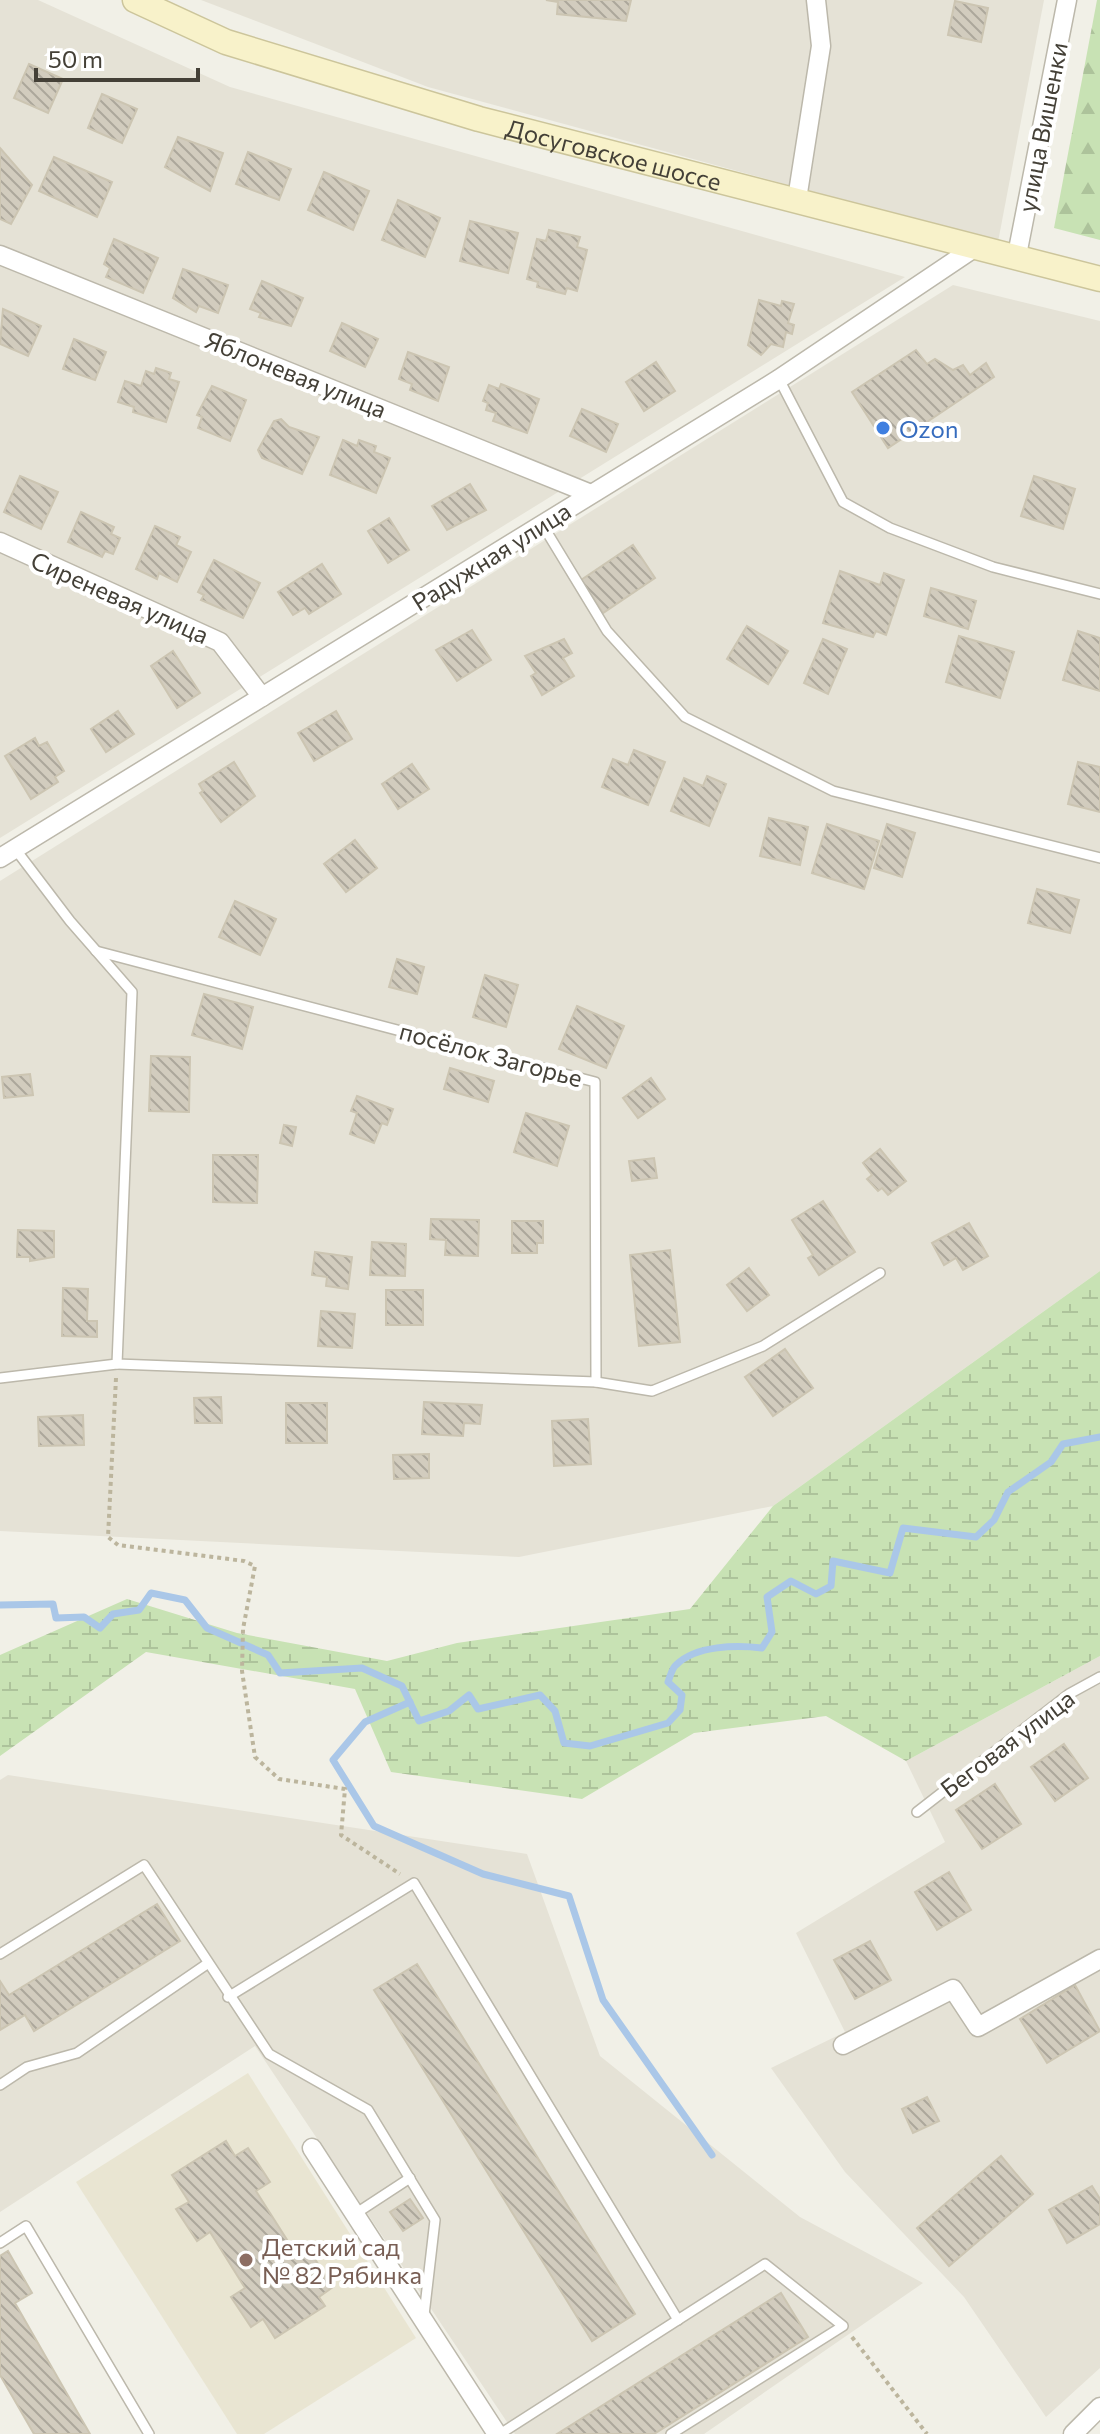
<svg xmlns="http://www.w3.org/2000/svg" width="1100" height="2434" font-family="Commissioner,sans-serif">
<style>
.residential{fill:#e5e2d6}
.education{fill:#e9e5d2}
.forest{fill:url(#forest-firs)}
.wetland{fill:url(#wetland-marsh)}
.lines{fill:none;stroke-linecap:round;stroke-linejoin:round}
.stream{stroke:#aac7e8;stroke-width:7}
.building{fill:url(#building-back-hatch);stroke:#ccc5b2;stroke-width:2}
.service-casing{stroke:#bcb8ab;stroke-width:12}
.minor-casing{stroke:#bcb8ab;stroke-width:21}
.secondary-casing{stroke:#ccc59b;stroke-width:27}
.path{stroke:#bcb59d;stroke-width:4;stroke-dasharray:4 4;stroke-linecap:butt}
.service{stroke:#fff;stroke-width:9}
.minor{stroke:#fff;stroke-width:18}
.secondary{stroke:#f8f2ca;stroke-width:24}
.shop-dot{fill:#3f7fe0;stroke:#fff;stroke-width:3}
.education-dot{fill:#8d6e63;stroke:#fff;stroke-width:3}
.labels{text-anchor:middle;dominant-baseline:central;stroke-width:8;stroke-linejoin:round;paint-order:stroke}
.street-label{font-size:24px;fill:#444037;stroke:#fff}
.shop-label{font-size:24px;fill:#366cbe;stroke:#fff;text-anchor:start}
.education-label{font-size:24px;fill:#785e54;stroke:#fff;text-anchor:start}
</style>
<defs>
<pattern id="forest-firs" width="22" height="20" patternUnits="userSpaceOnUse" patternTransform="scale(2)"><rect width="22" height="20" fill="#c8e2b4"/><path d="M5 1l3.5 6h-7zM16 11l3.5 6h-7z" fill="#adc39b"/></pattern>
<pattern id="wetland-marsh" width="20" height="14" patternUnits="userSpaceOnUse" patternTransform="scale(2)"><rect width="20" height="14" fill="#c8e2b4"/><path d="M1 5h8M5 5V1M11 12h8M15 12V8" fill="none" stroke="#adc39b"/></pattern>
<pattern id="building-back-hatch" width="6" height="6" patternUnits="userSpaceOnUse" patternTransform="scale(2)"><rect width="6" height="6" fill="#d2ccbe"/><path d="M-1 5l2 2M0 0l6 6M5-1l2 2" fill="none" stroke="#aca79b"/></pattern>
</defs>
<rect width="100%" height="100%" fill="#f1f0e7"/>
<g class="residential">
<path d="M0,0H38L230,87L905,277L0,838Z"/>
<path d="M201,0H1044L998,242L428,87Z"/>
<path d="M953,285L1100,321V1271L773,1506L519,1557L0,1531V881Z"/>
<path d="M1100,1656V2368L1046,2417L964,2297L845,2172L771,2068L845,2032L796,1933L945,1842L906,1761Z"/>
<path d="M8,1775L527,1854L600,2056L800,2217L923,2283L704,2434H515L255,2046L0,2212V1780Z"/>
</g>
<path class="education" d="M248,2073L416,2338L264,2434H237L76,2182Z"/>
<path class="forest" d="M1097,0H1100V240L1054,228Z"/>
<path class="wetland" d="M1100,1271V1656L906,1761L826,1716L694,1733L582,1799L391,1772L355,1689L146,1652L0,1756V1655L127,1599L237,1633L387,1661L457,1643L690,1609L773,1506Z"/>
<g class="lines">
<g class="stream">
<path d="M0,1605L53,1604L56,1618L84,1617L100,1628L113,1614L139,1610L151,1593L185,1600L207,1628L268,1655L280,1673L362,1668L402,1686L419,1721L449,1711L469,1695L478,1709L540,1695L555,1711L564,1743L590,1746L668,1723L680,1710L682,1695L668,1682C670,1677 672,1668 676,1665C696,1645 737,1645 762,1648L772,1632L767,1597L791,1581L816,1594L831,1586L833,1561L890,1573L903,1528L976,1537L994,1520L1008,1492L1051,1462L1063,1444L1100,1437"/>
<path d="M410,1702L365,1722L333,1760L374,1826L483,1874L569,1896L603,2000L712,2155"/>
</g>
</g>
<g class="building">
<path d="M546,0H631L626,21L557,14L558,2Z"/>
<path d="M955,1L988,8L981,42L948,35Z"/>
<path d="M29,64L63,79L48,113L14,98Z"/>
<path d="M102,94L137,109L122,143L88,128Z"/>
<path d="M178,137L223,153L210,191L165,167Z"/>
<path d="M0,148L32,185L11,224L0,219Z"/>
<path d="M248,152L291,169L279,200L236,184Z"/>
<path d="M54,157L112,182L97,217L39,191Z"/>
<path d="M324,172L369,191L353,230L308,210Z"/>
<path d="M398,200L440,218L425,257L382,240Z"/>
<path d="M470,221L518,233L508,273L460,261Z"/>
<path d="M549,230L580,237L577,247L587,250L577,291L567,288L565,294L537,287L538,282L527,279L537,239L546,241Z"/>
<path d="M114,239L158,258L143,293L106,277L110,268L104,264Z"/>
<path d="M183,269L228,285L218,313L199,306L196,312L173,298Z"/>
<path d="M262,281L303,298L291,326L259,317L261,313L250,309Z"/>
<path d="M759,300L781,306L782,301L794,304L788,323L794,325L792,334L786,332L783,347L771,344L761,355L748,345Z"/>
<path d="M3,309L41,326L28,356L0,344Z"/>
<path d="M342,323L378,339L365,367L330,351Z"/>
<path d="M74,339L106,352L95,380L63,369Z"/>
<path d="M916,350L927,364L935,359L953,370L963,365L970,375L986,363L994,377L888,448L852,392Z"/>
<path d="M408,352L449,367L438,401L410,390L412,384L399,379Z"/>
<path d="M656,362L675,391L644,411L626,382Z"/>
<path d="M156,368L171,373L169,379L179,382L166,422L133,412L134,407L118,402L125,381L141,386L146,371L154,374Z"/>
<path d="M501,384L539,399L527,433L493,421L496,413L486,410L488,403L483,401L489,385L499,389Z"/>
<path d="M212,386L246,400L230,441L198,428L202,417L197,415Z"/>
<path d="M582,409L618,424L606,452L570,436Z"/>
<path d="M281,419L289,427L319,437L302,474L262,458L258,450L274,421Z"/>
<path d="M343,440L357,446L359,440L376,446L374,452L390,458L376,493L330,475Z"/>
<path d="M20,476L58,492L41,529L4,512Z"/>
<path d="M1034,476L1075,489L1063,529L1021,516Z"/>
<path d="M470,484L486,510L447,530L432,506Z"/>
<path d="M81,512L114,527L111,534L120,538L113,554L105,551L102,557L68,542Z"/>
<path d="M389,518L409,550L388,563L368,531Z"/>
<path d="M155,526L180,537L176,545L191,552L177,582L159,573L157,579L136,569Z"/>
<path d="M633,545L655,578L603,613L581,580Z"/>
<path d="M214,560L260,583L243,618L201,600L204,595L198,592Z"/>
<path d="M322,564L341,594L309,614L305,608L293,615L278,592Z"/>
<path d="M840,571L880,585L884,573L904,580L886,635L876,631L873,637L823,623Z"/>
<path d="M931,588L976,601L968,629L924,616Z"/>
<path d="M747,626L788,651L768,684L727,659Z"/>
<path d="M472,630L491,660L457,681L436,650Z"/>
<path d="M1078,631L1100,638V691L1063,680Z"/>
<path d="M959,636L1014,652L1000,698L946,682Z"/>
<path d="M564,639L572,653L563,658L574,676L542,695L531,676L536,673L525,656Z"/>
<path d="M823,639L847,649L828,694L804,683Z"/>
<path d="M173,651L200,693L177,708L151,666Z"/>
<path d="M118,711L134,734L106,752L91,729Z"/>
<path d="M336,711L352,739L314,761L298,733Z"/>
<path d="M35,738L39,746L47,742L64,771L55,777L58,782L31,799L5,756Z"/>
<path d="M634,750L665,762L648,805L602,787L613,759L628,765Z"/>
<path d="M234,762L255,796L221,822L200,793L203,791L199,784Z"/>
<path d="M1078,762L1100,767V812L1068,804Z"/>
<path d="M412,764L429,789L398,809L382,784Z"/>
<path d="M707,776L726,784L709,826L671,811L684,778L703,786Z"/>
<path d="M769,818L808,827L800,865L760,856Z"/>
<path d="M827,824L879,841L864,889L812,873Z"/>
<path d="M887,824L915,833L902,877L874,868Z"/>
<path d="M355,840L377,868L346,892L324,864Z"/>
<path d="M1037,889L1079,900L1070,933L1028,923Z"/>
<path d="M235,901L276,919L260,955L219,937Z"/>
<path d="M397,959L424,967L417,994L389,987Z"/>
<path d="M485,975L518,985L506,1027L473,1017Z"/>
<path d="M204,994L253,1007L242,1049L192,1035Z"/>
<path d="M577,1006L624,1026L606,1068L559,1049Z"/>
<path d="M151,1056L190,1057L189,1112L149,1111Z"/>
<path d="M450,1068L494,1081L488,1102L444,1089Z"/>
<path d="M30,1074L33,1095L4,1098L2,1077Z"/>
<path d="M651,1078L665,1099L638,1118L623,1098Z"/>
<path d="M357,1096L393,1109L387,1125L382,1123L374,1143L350,1134L357,1113L351,1111Z"/>
<path d="M526,1113L569,1126L557,1166L514,1152Z"/>
<path d="M284,1125L296,1127L292,1146L280,1143Z"/>
<path d="M880,1149L906,1181L888,1195L882,1188L878,1191L867,1179L872,1175L863,1163Z"/>
<path d="M213,1155H258L257,1203L213,1202Z"/>
<path d="M654,1158L657,1178L632,1181L629,1161Z"/>
<path d="M823,1201L855,1252L819,1275L808,1258L813,1255L792,1220Z"/>
<path d="M431,1219L479,1220L478,1256L445,1255L446,1240L430,1239Z"/>
<path d="M512,1221H543V1243H537V1253H512Z"/>
<path d="M969,1223L988,1256L963,1270L956,1258L944,1265L932,1243Z"/>
<path d="M18,1230L54,1231V1257L30,1261V1257H17Z"/>
<path d="M372,1242L406,1244L405,1276L370,1275Z"/>
<path d="M670,1250L680,1342L639,1346L630,1255Z"/>
<path d="M315,1252L352,1257L348,1289L326,1286L327,1277L312,1275Z"/>
<path d="M749,1268L769,1295L747,1311L727,1285Z"/>
<path d="M63,1288L88,1289L87,1321H97V1337L62,1336Z"/>
<rect x="386" y="1290" width="37" height="35"/>
<path d="M321,1311L355,1314L352,1348L318,1346Z"/>
<path d="M785,1349L813,1388L773,1416L745,1377Z"/>
<path d="M221,1397L222,1423H195L194,1398Z"/>
<path d="M424,1402L482,1405L480,1424L464,1423L463,1436L422,1434Z"/>
<rect x="286" y="1403" width="41" height="40"/>
<path d="M83,1415L84,1445L39,1446L38,1417Z"/>
<path d="M588,1419L591,1464L554,1466L552,1421Z"/>
<path d="M429,1454V1478L394,1479L393,1455Z"/>
<path d="M1064,1744L1088,1778L1055,1801L1031,1767Z"/>
<path d="M995,1784L1021,1824L982,1849L956,1810Z"/>
<path d="M949,1872L971,1910L937,1930L915,1892Z"/>
<path d="M157,1904L180,1941L34,2031L25,2015L0,2030V1981L9,1995Z"/>
<path d="M870,1941L891,1980L855,1999L834,1960Z"/>
<path d="M417,1964L635,2314L592,2341L374,1990Z"/>
<path d="M1075,1985L1100,2031L1047,2063L1020,2019Z"/>
<path d="M927,2097L939,2121L913,2133L902,2109Z"/>
<path d="M226,2141L235,2156L248,2148L270,2182L256,2191L298,2257L309,2250L333,2287L319,2297L325,2306L275,2338L263,2319L251,2327L231,2297L245,2288L210,2232L197,2241L176,2209L189,2202L172,2175Z"/>
<path d="M1001,2156L1033,2194L949,2266L917,2228Z"/>
<path d="M1092,2186L1100,2199V2224L1067,2243L1049,2210Z"/>
<path d="M410,2199L423,2218L403,2231L390,2212Z"/>
<path d="M8,2251L32,2293L15,2303L90,2434H34L0,2375V2256Z"/>
<path d="M781,2293L808,2337L654,2434H557Z"/>
</g>
<g class="lines">
<g class="service-casing">
<g id="service">
<path d="M779,379L843,502L890,528L993,567L1100,594"/>
<path d="M542,524L607,631L685,717L833,791L1100,858"/>
<path d="M16,850L70,921L132,992L117,1364L596,1382L652,1391L763,1346L880,1273"/>
<path d="M96,951L595,1082L596,1382"/>
<path d="M0,1378L117,1364"/>
<path d="M917,1812L1069,1694L1100,1677"/>
<path d="M0,1954L144,1865L269,2054L368,2110L435,2220L424,2315"/>
<path d="M228,1997L414,1883L678,2320"/>
<path d="M0,2085L27,2067L77,2053L207,1964"/>
<path d="M355,2214L410,2178"/>
<path d="M0,2243L26,2226L149,2434"/>
<path d="M500,2434L765,2264L843,2326L671,2434"/>
</g>
</g>
<g class="minor-casing">
<g id="minor">
<path d="M797,199L821,46L816,0"/>
<path d="M0,255L591,494"/>
<path d="M1017,255L1067,0"/>
<path d="M0,542L220,642L262,697"/>
<path d="M0,858L779,379L977,246"/>
<path d="M843,2045L953,1989L978,2027L1100,1959"/>
<path d="M312,2148L497,2434"/>
<path d="M1073,2434L1100,2407"/>
</g>
</g>
<g class="secondary-casing">
<g id="secondary">
<path id="s1" d="M135,0L226,42L479,119L1100,279"/>
</g>
</g>
<g class="path">
<path d="M116,1378L108,1537L118,1545L244,1561L255,1566L243,1629L242,1671L255,1757L279,1779L345,1789L341,1835L400,1874"/>
<path d="M852,2337L927,2434"/>
</g>
<use href="#service" class="service"/>
<use href="#minor" class="minor"/>
<use href="#secondary" class="secondary"/>
</g>
<circle class="shop-dot" cx="883" cy="428" r="8"/>
<circle class="education-dot" cx="246" cy="2260" r="8"/>
<g class="labels">
<g class="street-label">
<text transform="translate(1042 127) rotate(-79)">улица Вишенки</text>
<text stroke="none"><textPath href="#s1" startOffset="504">Досуговское шоссе</textPath></text>
<text transform="translate(296 374) rotate(22)">Яблоневая улица</text>
<text transform="translate(491 556) rotate(-32)">Радужная улица</text>
<text transform="translate(120 597) rotate(24)">Сиреневая улица</text>
<text transform="translate(491 1054) rotate(15)">посёлок Загорье</text>
<text transform="translate(1007 1743) rotate(-37)">Беговая улица</text>
</g>
<g class="shop-label">
<text x="899" y="428">Ozon</text>
</g>
<g class="education-label">
<text x="262" y="2246">Детский сад<tspan x="262" dy="28">№ 82 Рябинка</tspan></text>
</g>
</g>
<path d="M36 68v12h162v-12" fill="none" stroke="#444037" stroke-width="4"/>
<text x="48" y="68" font-size="24" fill="#444037" stroke="#ffffff" stroke-width="6" paint-order="stroke">50 m</text>
</svg>
